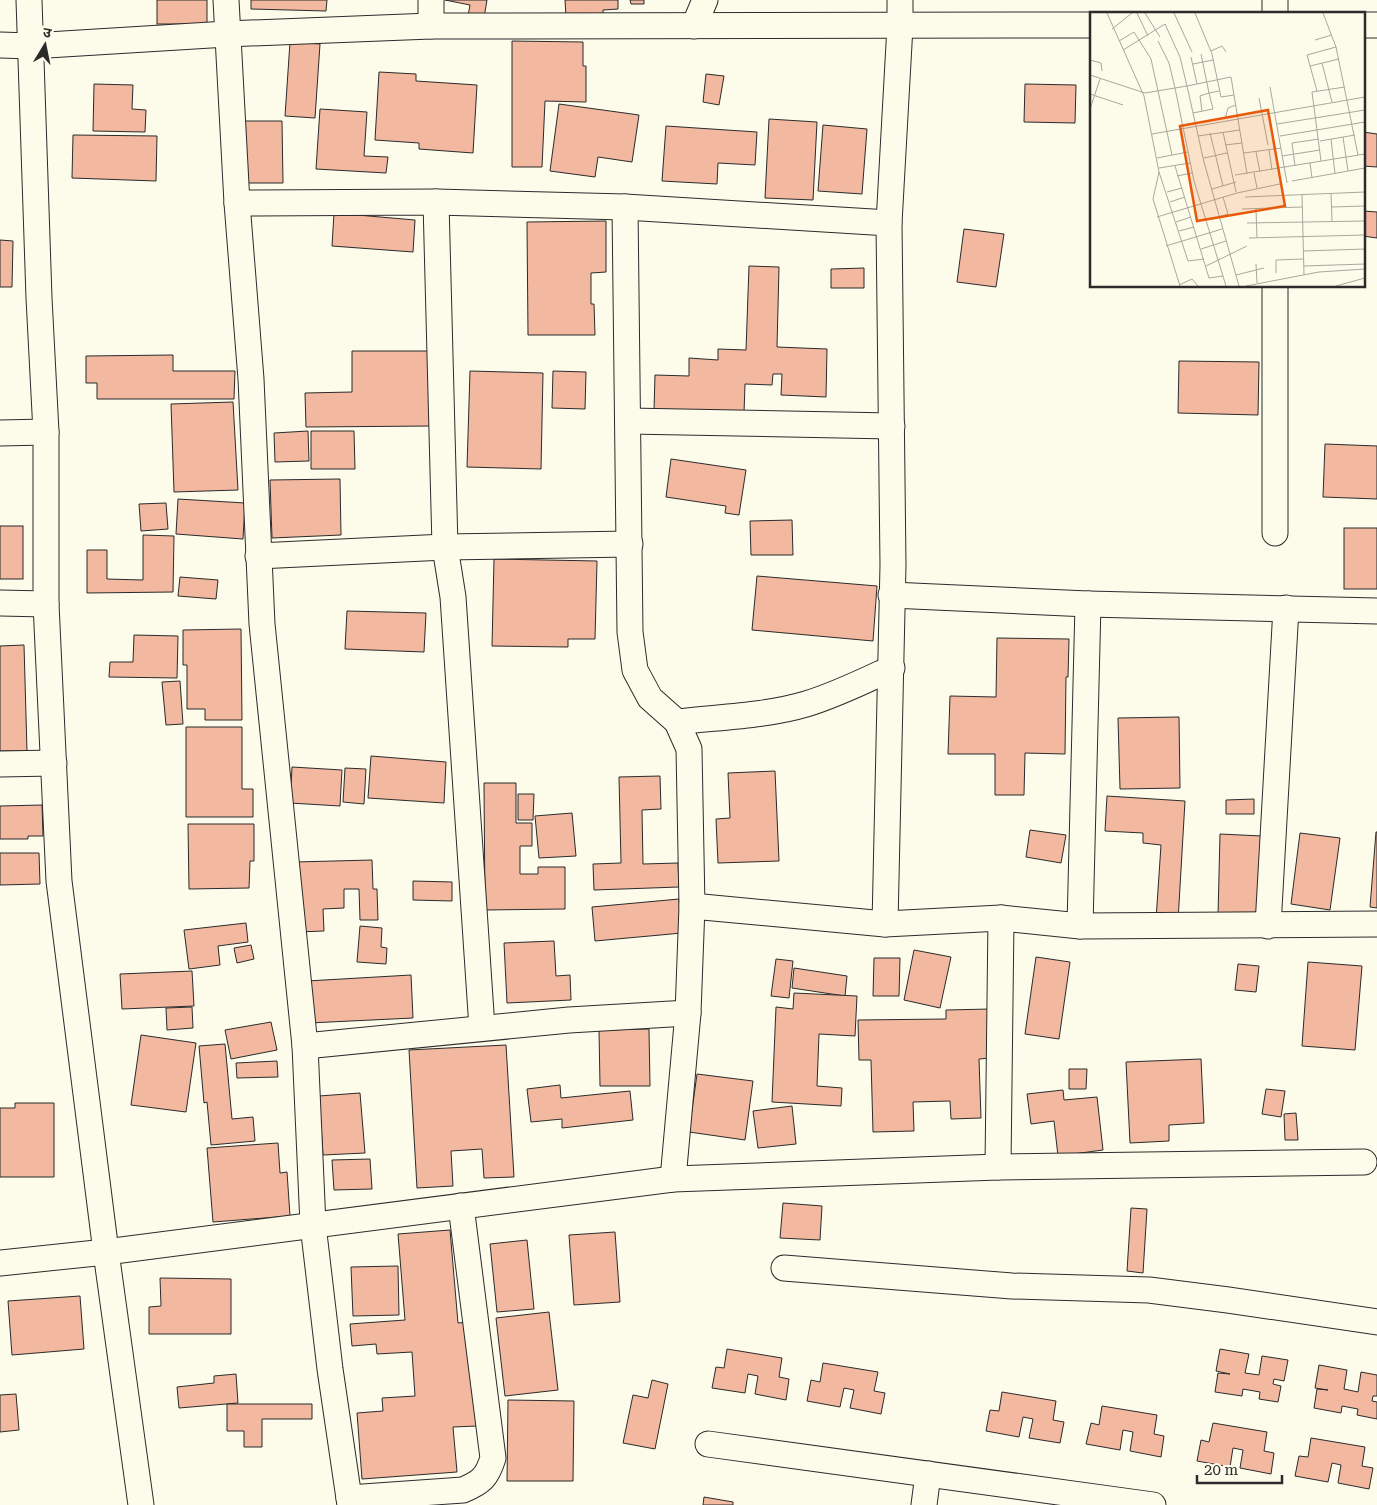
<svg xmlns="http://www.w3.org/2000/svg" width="1377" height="1505" font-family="'Roboto Serif','Noto Sans Devanagari',serif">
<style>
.building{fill:#f2b8a0;stroke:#2b2b2b}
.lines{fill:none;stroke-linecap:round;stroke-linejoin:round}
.street-casing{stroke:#2b2b2b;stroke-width:27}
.street{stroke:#fdfbea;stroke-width:25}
.inset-road{fill:none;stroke:#a9a89e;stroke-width:1}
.view{fill:#e8590c;fill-opacity:0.15;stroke:#e8590c;stroke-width:2.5}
.inset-edge{fill:none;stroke:#2b2b2b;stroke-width:2.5}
</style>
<rect width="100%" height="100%" fill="#fdfbea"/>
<g class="building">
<rect x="157" y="0" width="50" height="24"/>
<path d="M251,0H327L326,11L251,9Z"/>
<path d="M445,0H487L484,18L468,16L470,5Z"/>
<path d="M565,0H618V9L603,10V16L566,17Z"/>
<path d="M630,0H644V4H631Z"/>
<path d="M512,41L583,42V66H586V102L545,101L542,167H512Z"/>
<path d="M290,42L320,44L315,118L285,116Z"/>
<path d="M379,72L416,74V81L477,85L473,153L419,149V143L375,140Z"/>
<path d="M706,74L724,76L719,105L703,102Z"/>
<path d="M94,84L133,85L132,109L146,110L145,132L93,131Z"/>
<path d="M1025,84L1076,85L1075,123L1024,122Z"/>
<path d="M559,104L639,115L632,162L598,157L595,177L550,171Z"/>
<path d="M320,109L367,112L364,156L388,157L386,173L316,169Z"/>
<path d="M769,119L817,122L813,200L765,198Z"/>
<path d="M244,121H282L283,183H244Z"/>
<path d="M823,125L867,129L862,194L818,191Z"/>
<path d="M666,126L757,132L755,165L718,163L717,184L662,181Z"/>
<path d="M1363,132L1377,134V167L1363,166Z"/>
<path d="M73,135L157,136L156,181L72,178Z"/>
<path d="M1363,211L1377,212V238L1363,236Z"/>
<path d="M334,213L415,220L413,252L332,246Z"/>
<path d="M606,221V272L591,273V304H594L595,335H528L527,222Z"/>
<path d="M964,229L1004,234L996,287L957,282Z"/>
<path d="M0,240L13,241L12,287H0Z"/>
<path d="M749,266L779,267L777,347L827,349L826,397L781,395L782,374H773L772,385L745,384L744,413L654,410L655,375L689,376V358L718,360V349L746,350Z"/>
<path d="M864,268V288H831V269Z"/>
<path d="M352,351H433V426L306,427L305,393L352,392Z"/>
<path d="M173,355V371H235L234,399H97V383H86V356Z"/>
<path d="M1179,361L1259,362L1258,415L1178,413Z"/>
<path d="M470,371L543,373L541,469L467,467Z"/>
<path d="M553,371L586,372L585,409L552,408Z"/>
<path d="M233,402L238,490L174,492L171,404Z"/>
<path d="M308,431L309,461L275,462L274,433Z"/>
<path d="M311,431H354L355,469H311Z"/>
<path d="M1325,444L1377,446V499L1323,497Z"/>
<path d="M671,459L746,470L739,515L725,513L726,506L666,497Z"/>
<path d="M340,479L341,535L272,538L270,480Z"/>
<path d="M178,499L245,503L243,539L176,534Z"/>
<path d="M166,503L168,529L141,531L139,504Z"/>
<path d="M792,520L793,555H751L750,521Z"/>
<rect x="0" y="526" width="23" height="53"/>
<rect x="1344" y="528" width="33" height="61"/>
<path d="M143,535L174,536L173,592L87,593V550H107V579L143,580Z"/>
<path d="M494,559L597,561L595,639H568V647L492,646Z"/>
<path d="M757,576L877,586L873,641L752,630Z"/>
<path d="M180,577L218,580L216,599L178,596Z"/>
<path d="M347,611L426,613L424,652L345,649Z"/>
<path d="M241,629L242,720H205V709H187V665H183V630Z"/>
<path d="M134,635L178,636L177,678L109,677L110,662H133Z"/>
<path d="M997,638L1069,639L1068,677H1066L1065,754L1025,753L1024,795H995V754H948L950,696L996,697Z"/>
<path d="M24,645L27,751H0V646Z"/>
<path d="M180,681L183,724L166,725L162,682Z"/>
<path d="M1179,717L1180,788L1120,789L1118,718Z"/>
<path d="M186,727H242V789H253V817H186Z"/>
<path d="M371,756L446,762L444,803L368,798Z"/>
<path d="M292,767L342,770L340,806L290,803Z"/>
<path d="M345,768L366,769L364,804L343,802Z"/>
<path d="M775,771L779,861L718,863L716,819L730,818L728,773Z"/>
<path d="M660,776L661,809L642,810L643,864L678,863L679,887L594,890L593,864L621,863L619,777Z"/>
<path d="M484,783H516V823H532V846H520V874H538V867H565V909L485,910Z"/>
<path d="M518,794H534L533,820H518Z"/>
<path d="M1107,796L1185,801L1178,921L1156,920L1161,845L1143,843V833L1105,831Z"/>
<path d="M1254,799V814H1226V800Z"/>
<path d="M42,805L43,836H28V839H0V806Z"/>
<path d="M572,813L576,856L539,858L535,816Z"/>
<path d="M188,824H254V861H250L249,888L189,889Z"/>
<path d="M1030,830L1066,835L1061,863L1026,857Z"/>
<path d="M1376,832H1377V908L1370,907Z"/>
<path d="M1300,833L1340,838L1330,910L1291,904Z"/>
<path d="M1220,834L1262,836L1260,917L1218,916Z"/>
<path d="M0,853H39L40,884L0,885Z"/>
<path d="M372,860L373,889H377L378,920H360L359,889H344V908L323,909L324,931L297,932L295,862Z"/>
<path d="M413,881L452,882V901L413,900Z"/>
<path d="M679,899L682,933L595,941L592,907Z"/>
<path d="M246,923L248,942L218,946L220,965L189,969L184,930Z"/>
<path d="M360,926L382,928L381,947L387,948L386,964L357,962Z"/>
<path d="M554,941L556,976L570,975L571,1000L507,1003L504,943Z"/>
<path d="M251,945L254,959L237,963L234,948Z"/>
<path d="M914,950L951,957L940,1008L904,1000Z"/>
<path d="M1036,957L1070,962L1059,1039L1025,1034Z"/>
<path d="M874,958H900L899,996H873Z"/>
<path d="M776,959L793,961L789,998L771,996Z"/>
<path d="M1308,962L1362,966L1355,1050L1302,1046Z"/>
<path d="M1238,964L1259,966L1256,992L1235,990Z"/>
<path d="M794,968L847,976L845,996L792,988Z"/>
<path d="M192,971L194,1006L122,1009L120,974Z"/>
<path d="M411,975L413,1018L309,1023L307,981Z"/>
<path d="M794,993L857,996L855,1036L819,1034L817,1086L842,1088L841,1106L772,1102L776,1007L793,1009Z"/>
<path d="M192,1007L193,1028L167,1030L166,1008Z"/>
<path d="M990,1009L991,1058L979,1059L981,1118L951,1119L950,1101L913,1102L914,1131L873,1132L871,1060H859L858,1020L946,1019V1010Z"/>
<path d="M271,1022L277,1050L231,1059L225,1030Z"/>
<path d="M649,1029L650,1086H600L599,1030Z"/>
<path d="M141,1035L196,1043L186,1112L131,1105Z"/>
<path d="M225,1044L232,1119L253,1117L255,1141L211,1145L207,1102L204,1103L199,1046Z"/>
<path d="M506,1045L514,1177L484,1178L482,1149L451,1151L453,1186L417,1188L409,1050Z"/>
<path d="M1201,1059L1204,1123L1169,1125V1141L1130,1143L1126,1062Z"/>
<path d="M277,1061L278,1077L237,1078L236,1063Z"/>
<path d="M1069,1069H1087L1086,1089H1069Z"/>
<path d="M697,1074L753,1081L745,1140L689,1132Z"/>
<path d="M560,1085L561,1098L630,1091L633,1120L562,1128V1119L531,1122L527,1089Z"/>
<path d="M1266,1089L1285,1091L1281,1117L1262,1114Z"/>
<path d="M1063,1090L1064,1100L1097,1097L1103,1150L1058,1156L1054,1121L1031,1124L1027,1094Z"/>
<path d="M360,1093L365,1153L323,1155L319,1096Z"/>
<path d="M15,1103H54V1177H0V1108H15Z"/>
<path d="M792,1106L796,1144L758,1148L753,1111Z"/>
<path d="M1296,1113L1298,1140H1285L1284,1114Z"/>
<path d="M278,1143L280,1173L287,1172L290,1216L213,1222L207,1148Z"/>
<path d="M370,1159L372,1189L334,1190L332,1160Z"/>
<path d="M783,1203L822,1206L820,1240L780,1238Z"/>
<path d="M1131,1208L1147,1209L1143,1273L1127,1271Z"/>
<path d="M450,1230L458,1323L469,1322L477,1426L453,1427L457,1472L362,1479L357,1413L383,1411L382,1398L415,1396L412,1352L377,1354L376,1344L352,1346L350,1324L405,1320L398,1234Z"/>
<path d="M615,1232L620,1302L574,1305L569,1235Z"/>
<path d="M527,1240L534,1309L497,1312L490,1244Z"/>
<path d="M398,1266L399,1315L353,1316L351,1267Z"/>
<path d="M160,1278L231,1279V1334H149V1307L161,1306Z"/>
<path d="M80,1296L84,1349L12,1355L8,1301Z"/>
<path d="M549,1312L558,1390L505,1396L496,1318Z"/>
<path d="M727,1349L782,1358L779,1377L789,1379L786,1400L755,1394L758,1376L748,1374L745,1393L712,1388L716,1367L724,1368Z"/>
<path d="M1220,1349L1249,1354L1245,1373L1259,1375L1262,1356L1288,1360L1284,1381L1274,1379L1273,1384L1281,1386L1278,1402L1259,1399L1260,1392L1243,1389L1242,1396L1215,1392L1218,1373L1230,1374L1216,1371Z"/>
<path d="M823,1363L878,1372L874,1391L885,1393L881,1414L850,1408L854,1390L844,1388L840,1407L807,1401L811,1380L820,1382Z"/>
<path d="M1319,1365L1347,1370L1344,1389L1358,1392L1361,1372L1377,1375V1396H1373L1372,1401L1377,1402V1419L1357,1415L1358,1409L1342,1406L1341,1413L1314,1408L1317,1389L1328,1390L1315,1388Z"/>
<path d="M236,1374L238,1403L179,1408L177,1387L214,1383V1376Z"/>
<path d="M652,1380L668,1384L655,1449L623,1443L633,1395L648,1398Z"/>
<path d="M1002,1392L1056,1401L1053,1420L1064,1422L1060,1443L1029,1438L1033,1419L1023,1417L1019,1437L986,1431L990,1410L999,1411Z"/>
<path d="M16,1394L19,1430L0,1432V1395Z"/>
<path d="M508,1400L574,1401L573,1481H507Z"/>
<path d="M227,1404H312V1419H262V1447H244V1431H227Z"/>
<path d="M1102,1406L1157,1415L1154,1434L1164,1436L1161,1457L1130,1451L1133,1432L1123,1430L1120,1450L1086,1444L1091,1423L1099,1425Z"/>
<path d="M1213,1423L1267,1432L1264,1451L1274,1453L1271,1474L1240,1468L1243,1450L1233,1448L1230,1467L1197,1461L1201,1440L1209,1442Z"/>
<path d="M1311,1438L1365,1447L1362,1466L1373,1468L1369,1489L1338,1483L1341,1465L1332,1463L1328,1482L1295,1476L1299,1456L1308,1457Z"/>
<path d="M704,1497L733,1502V1505H703Z"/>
</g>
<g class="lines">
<g class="street-casing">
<g id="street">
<path d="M29,0L39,298L46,432V604L59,881L106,1252L141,1505"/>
<path d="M226,0L237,203L251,379L262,624L305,1046L313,1225L330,1369L350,1505"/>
<path d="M431,0V26"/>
<path d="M1275,0V14"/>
<path d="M1363,25H1377"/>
<path d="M694,26L705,0"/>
<path d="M0,45L31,46L227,34L431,26L1091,25"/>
<path d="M436,202L445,547L453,597L482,1028"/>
<path d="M237,203L436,202L625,207L889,223"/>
<path d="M625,207L630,632L635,670L650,698L677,722L689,749L692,906L688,1013L673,1179"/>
<path d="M1275,286V533"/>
<path d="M628,421L892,426"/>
<path d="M0,433L46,432"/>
<path d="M258,556L445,547L630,544"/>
<path d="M891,595L1088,604L1377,611"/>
<path d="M0,603L46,604"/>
<path d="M677,722C718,717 766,716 806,704C836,695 864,681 892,668"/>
<path d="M0,764L54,763"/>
<path d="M692,906L885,924L1001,918L1080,926L1377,924"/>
<path d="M885,924L893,565L889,223L900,26V0"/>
<path d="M1080,926L1088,604"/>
<path d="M1268,926L1286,608"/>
<path d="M305,1046L569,1020L688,1013"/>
<path d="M998,1167L1001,918"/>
<path d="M0,1263L106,1252L673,1179L998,1167L1364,1162"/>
<path d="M784,1268L1012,1286L1149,1290L1228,1300L1377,1322"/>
<path d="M708,1444L1153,1505"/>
<path d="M349,1498L463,1490C482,1482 487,1477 493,1458L461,1206"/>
<path d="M924,1505L928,1474"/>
</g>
</g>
<use href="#street" class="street"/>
</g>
<g transform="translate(1090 12)">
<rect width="275" height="275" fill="#fdfbea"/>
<path class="inset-road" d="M17,1L54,84L69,160L63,187L90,274M47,1L58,24M55,1L70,25M84,1L102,40M105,1L122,42L131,85L144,83M233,1L246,35L268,143M22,17L42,1M225,28L242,23M29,29L44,20L61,47L82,143M68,29L79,51L85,76L97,74L114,150L149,274M33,38L75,12L90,45L97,74L141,65L157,162M121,39L132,34L136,40M111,42L119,81L110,84L112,99M101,45L107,72M0,48L11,51L12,59M232,51L242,90M103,52L123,48M220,54L249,47M0,63L55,81L85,76L104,169L136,274M180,75L197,171M227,79L217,43L246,35M0,82L33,93M169,86L178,133M0,97L10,67M103,101L123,97L119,81L129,79M135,107L138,96L146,93M187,112L275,98M133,120L146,180M120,121L133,174M62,122L275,85M108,124L150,118M190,124L275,110M253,125L258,159M241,127L245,162M230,129L265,123M135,133L152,131M179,138L182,158M166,140L170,160M154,141L191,136M192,144L230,138M67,146L98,140M114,146L137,141M231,149L222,80L255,75M220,151L222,166M85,154L119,266L133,264M205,154L202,131L229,127M69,156L100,151M69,160L98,249L114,247M164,161L167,176M145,163L275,142M87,164L102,161M202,169L275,156M122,177L146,170M77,180L92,176M241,181L242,209M212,182L214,263M155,185L275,180M80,190L95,185M241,195L275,194M152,197L212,195M166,197L167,226M67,205L147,181L190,172M129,205L138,202L133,185M86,210L101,205M157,211L275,209M89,219L104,215M159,226L275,223M76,234L132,217M111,237L136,229M213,239L275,237M166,252L167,271M116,254L157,234M214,254L275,252M186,261V248L213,247M146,263L174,256M89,273L102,267L108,274M156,274L229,260L275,257M246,274L275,266"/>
<path class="view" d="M178,98L195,194L107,209L90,114Z"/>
<rect width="275" height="275" class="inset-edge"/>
</g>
<g transform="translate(45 45) rotate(10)" stroke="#fdfbea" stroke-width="4" paint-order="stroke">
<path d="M0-4L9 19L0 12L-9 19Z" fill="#2b2b2b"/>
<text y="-8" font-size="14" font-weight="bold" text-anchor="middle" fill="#2b2b2b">उ</text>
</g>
<path d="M1197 1475v8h85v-8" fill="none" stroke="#2b2b2b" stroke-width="2.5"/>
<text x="1204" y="1475" font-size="15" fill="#2b2b2b" stroke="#fdfbea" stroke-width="4" paint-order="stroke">20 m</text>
</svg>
